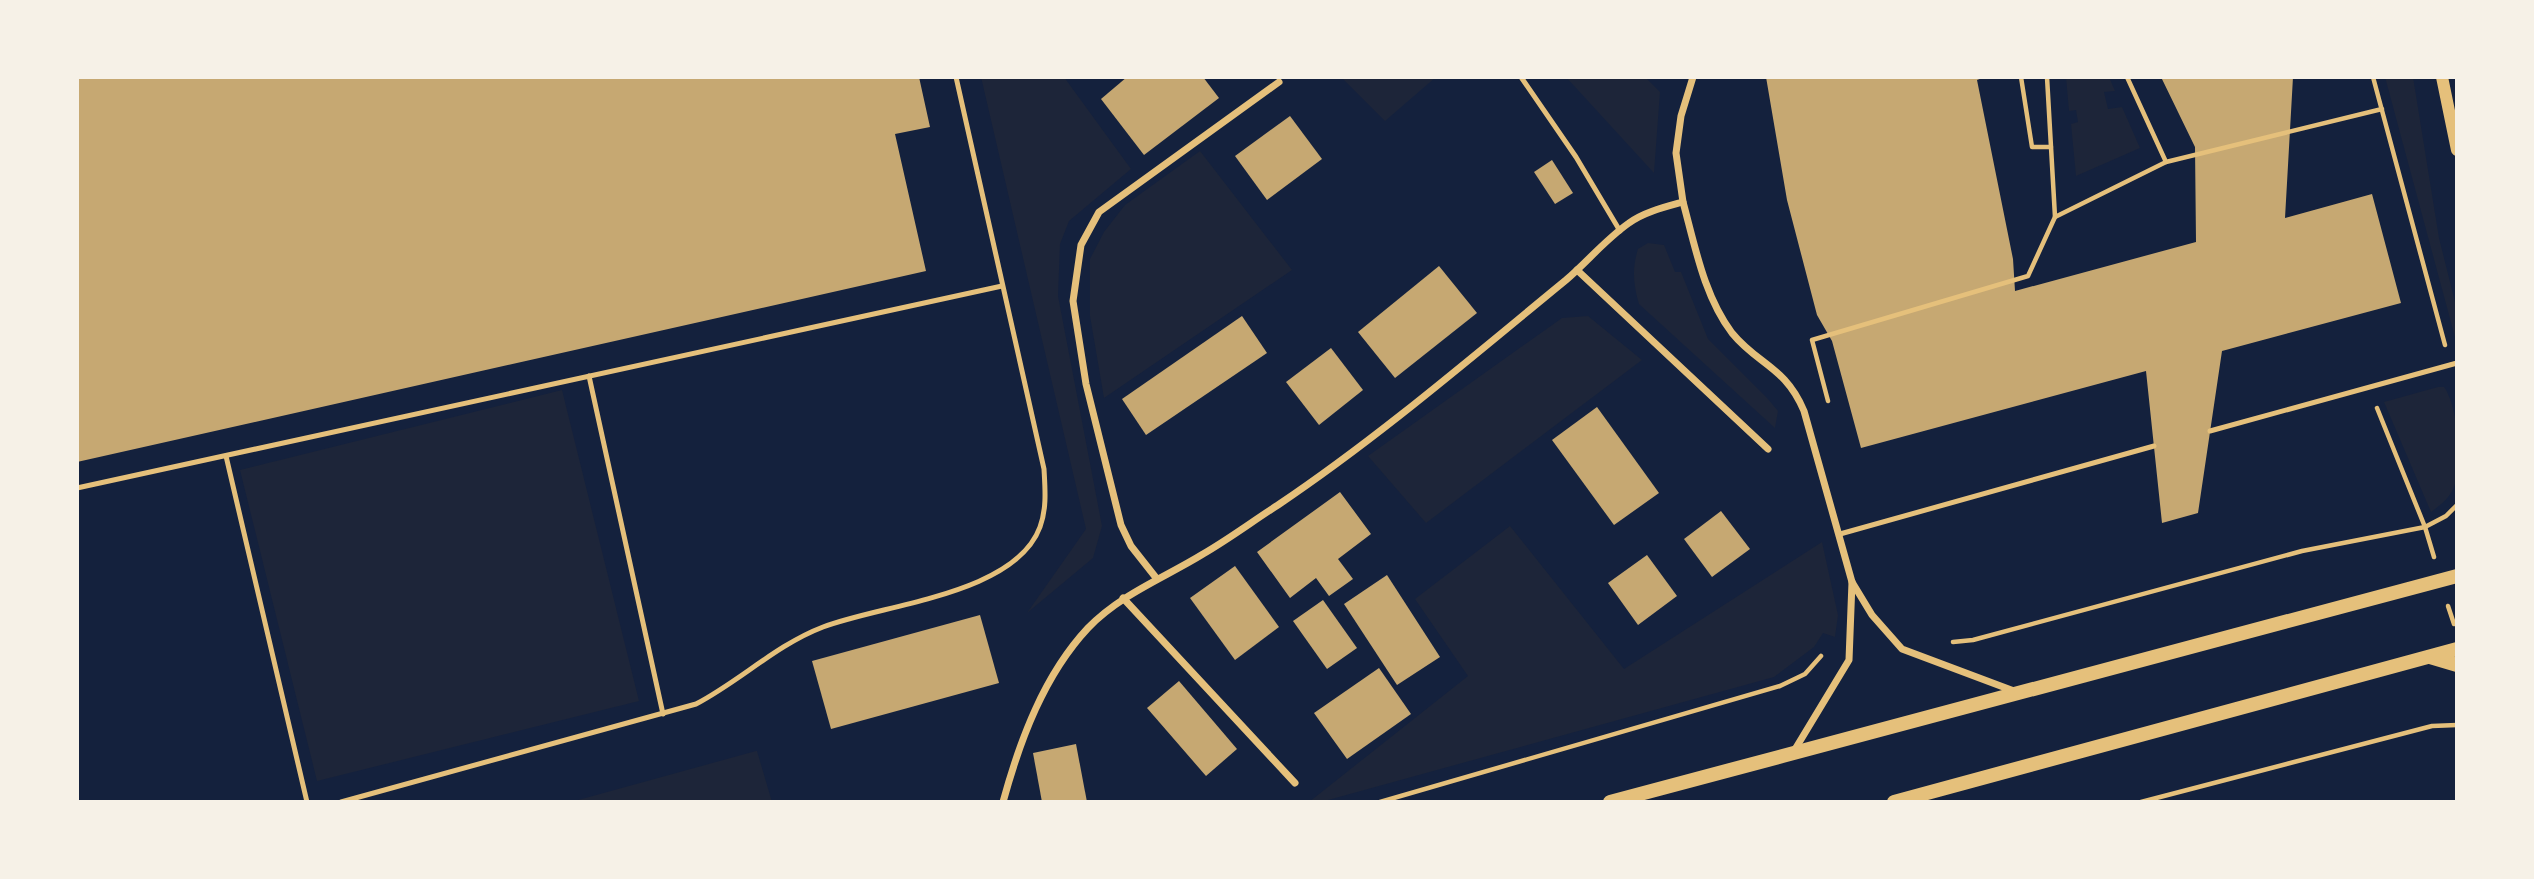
<svg xmlns="http://www.w3.org/2000/svg" width="2534" height="879" font-family="Georgia,serif">
<style>
.green{fill:#1d2539}
.building{fill:#c6a872}
.lines{fill:none;stroke-linecap:round;stroke-linejoin:round}
.path{stroke:#e5c07b;stroke-width:4.5}
.service{stroke:#e5c07b;stroke-width:5}
.minor{stroke:#e5c07b;stroke-width:7}
.tertiary{stroke:#e5c07b;stroke-width:12}
.secondary{stroke:#e5c07b;stroke-width:14}
</style>
<rect width="100%" height="100%" fill="#14213d"/>
<g class="green">
<path d="M981,77H1064L1131,169L1069,221L1060,244L1058,296L1102,526L1093,558L1027,613L1086,529Z"/>
<path d="M1341,77H1436L1385,121Z"/>
<path d="M1566,77H1645L1660,92L1654,173Z"/>
<path d="M2066,77H2109L2115,91L2104,92L2108,109L2122,107L2140,148L2076,176L2071,124L2078,122L2076,110L2069,111Z"/>
<path d="M2385,77H2413L2439,238L2457,310L2456,341Z"/>
<path d="M1200,151L1292,270L1104,398L1090,316V259L1104,232L1125,205Z"/>
<path d="M1648,243L1664,245L1675,272H1681L1708,339L1767,398L1778,411L1775,428L1639,304C1633,284 1632,268 1638,249Z"/>
<path d="M1588,316L1642,360L1426,523L1368,456L1562,318Z"/>
<path d="M2438,387H2444C2458,406 2462,462 2455,484C2451,497 2442,504 2431,512L2384,402Z"/>
<path d="M562,390L639,701L317,781L240,470Z"/>
<path d="M1510,526L1624,669L1822,542L1838,615L1835,637L1823,633L1814,647L1774,677L1321,802H1309L1468,676L1415,599Z"/>
<path d="M757,751L772,802H571L756,751Z"/>
</g>
<g class="building">
<path d="M77,77H919L930,127L895,134L926,271L77,462Z"/>
<path d="M1127,77H1203L1219,98L1144,155L1101,99Z"/>
<path d="M1766,77H1985L1977,80L2013,259L2015,291L2196,242L2195,147L2161,77H2293L2285,218L2372,194L2401,303L2222,351L2198,513L2162,523L2146,371L1861,448L1832,341L1817,315L1787,200Z"/>
<path d="M1290,116L1322,159L1267,200L1235,156Z"/>
<path d="M1552,160L1573,193L1555,204L1534,172Z"/>
<path d="M1439,266L1477,313L1395,378L1358,332Z"/>
<path d="M1242,316L1267,353L1146,435L1122,399Z"/>
<path d="M1331,348L1363,390L1319,425L1286,382Z"/>
<path d="M1597,407L1659,493L1614,525L1552,440Z"/>
<path d="M1340,492L1371,534L1338,559L1353,579L1329,596L1316,578L1290,598L1257,552Z"/>
<path d="M1721,511L1750,549L1712,577L1684,539Z"/>
<path d="M1647,555L1677,596L1638,625L1608,583Z"/>
<path d="M1235,566L1279,627L1235,660L1190,598Z"/>
<path d="M1387,575L1440,657L1397,685L1344,604Z"/>
<path d="M1323,600L1357,648L1327,669L1293,621Z"/>
<path d="M980,615L999,683L831,729L812,661Z"/>
<path d="M1379,668L1411,714L1347,759L1314,713Z"/>
<path d="M1179,681L1237,749L1206,776L1147,708Z"/>
<path d="M1076,744L1087,802H1042L1033,753Z"/>
</g>
<g class="lines">
<g class="path">
<path d="M2021,77L2032,147H2051"/>
<path d="M2373,77L2445,345"/>
<path d="M2166,162L2382,109"/>
<path d="M2055,217L2166,162L2127,77"/>
<path d="M1828,401L1812,340L2028,276L2055,217L2047,77"/>
<path d="M2377,408L2425,527L2434,557"/>
<path d="M2448,606L2454,624"/>
<path d="M1953,642L1973,640L2302,551L2425,527L2446,516L2457,505"/>
<path d="M1380,802L1780,686L1805,674L1821,656"/>
<path d="M2141,802L2432,726L2457,725"/>
</g>
<g class="service">
<path d="M1521,77L1576,157L1620,231"/>
<path d="M589,376L663,714"/>
<path d="M2210,431L2457,363"/>
<path d="M226,456L307,802"/>
<path d="M77,488L1002,286"/>
<path d="M1840,534L2154,446"/>
<path d="M341,802L696,704C740,681 776,645 823,627C883,604 1015,595 1040,527C1047,508 1045,488 1044,469L956,77"/>
</g>
<g class="minor">
<path d="M1683,202C1695,246 1704,296 1732,333C1758,365 1785,366 1804,411L1852,582L1872,615L1902,649L2014,691"/>
<path d="M1577,270L1768,449"/>
<path d="M1157,579L1131,546L1121,525L1086,384L1073,301L1081,245L1099,212L1279,82"/>
<path d="M1123,598L1295,783"/>
<path d="M1794,751L1849,660L1852,582"/>
<path d="M1003,802C1020,740 1044,675 1088,628C1121,594 1164,578 1203,554C1229,539 1253,521 1278,505C1379,437 1472,357 1566,280C1587,262 1606,239 1629,223C1644,212 1665,207 1683,202L1676,153L1681,116L1693,77"/>
</g>
<path class="tertiary" d="M2442,77L2457,150"/>
<g class="secondary">
<path d="M2430,657L2457,665"/>
<path d="M1610,802L2457,576"/>
<path d="M1894,802L2457,649"/>
</g>
</g>
<rect width="2534" height="879" fill="none" stroke="#f6f1e7" stroke-width="158"/>
</svg>
